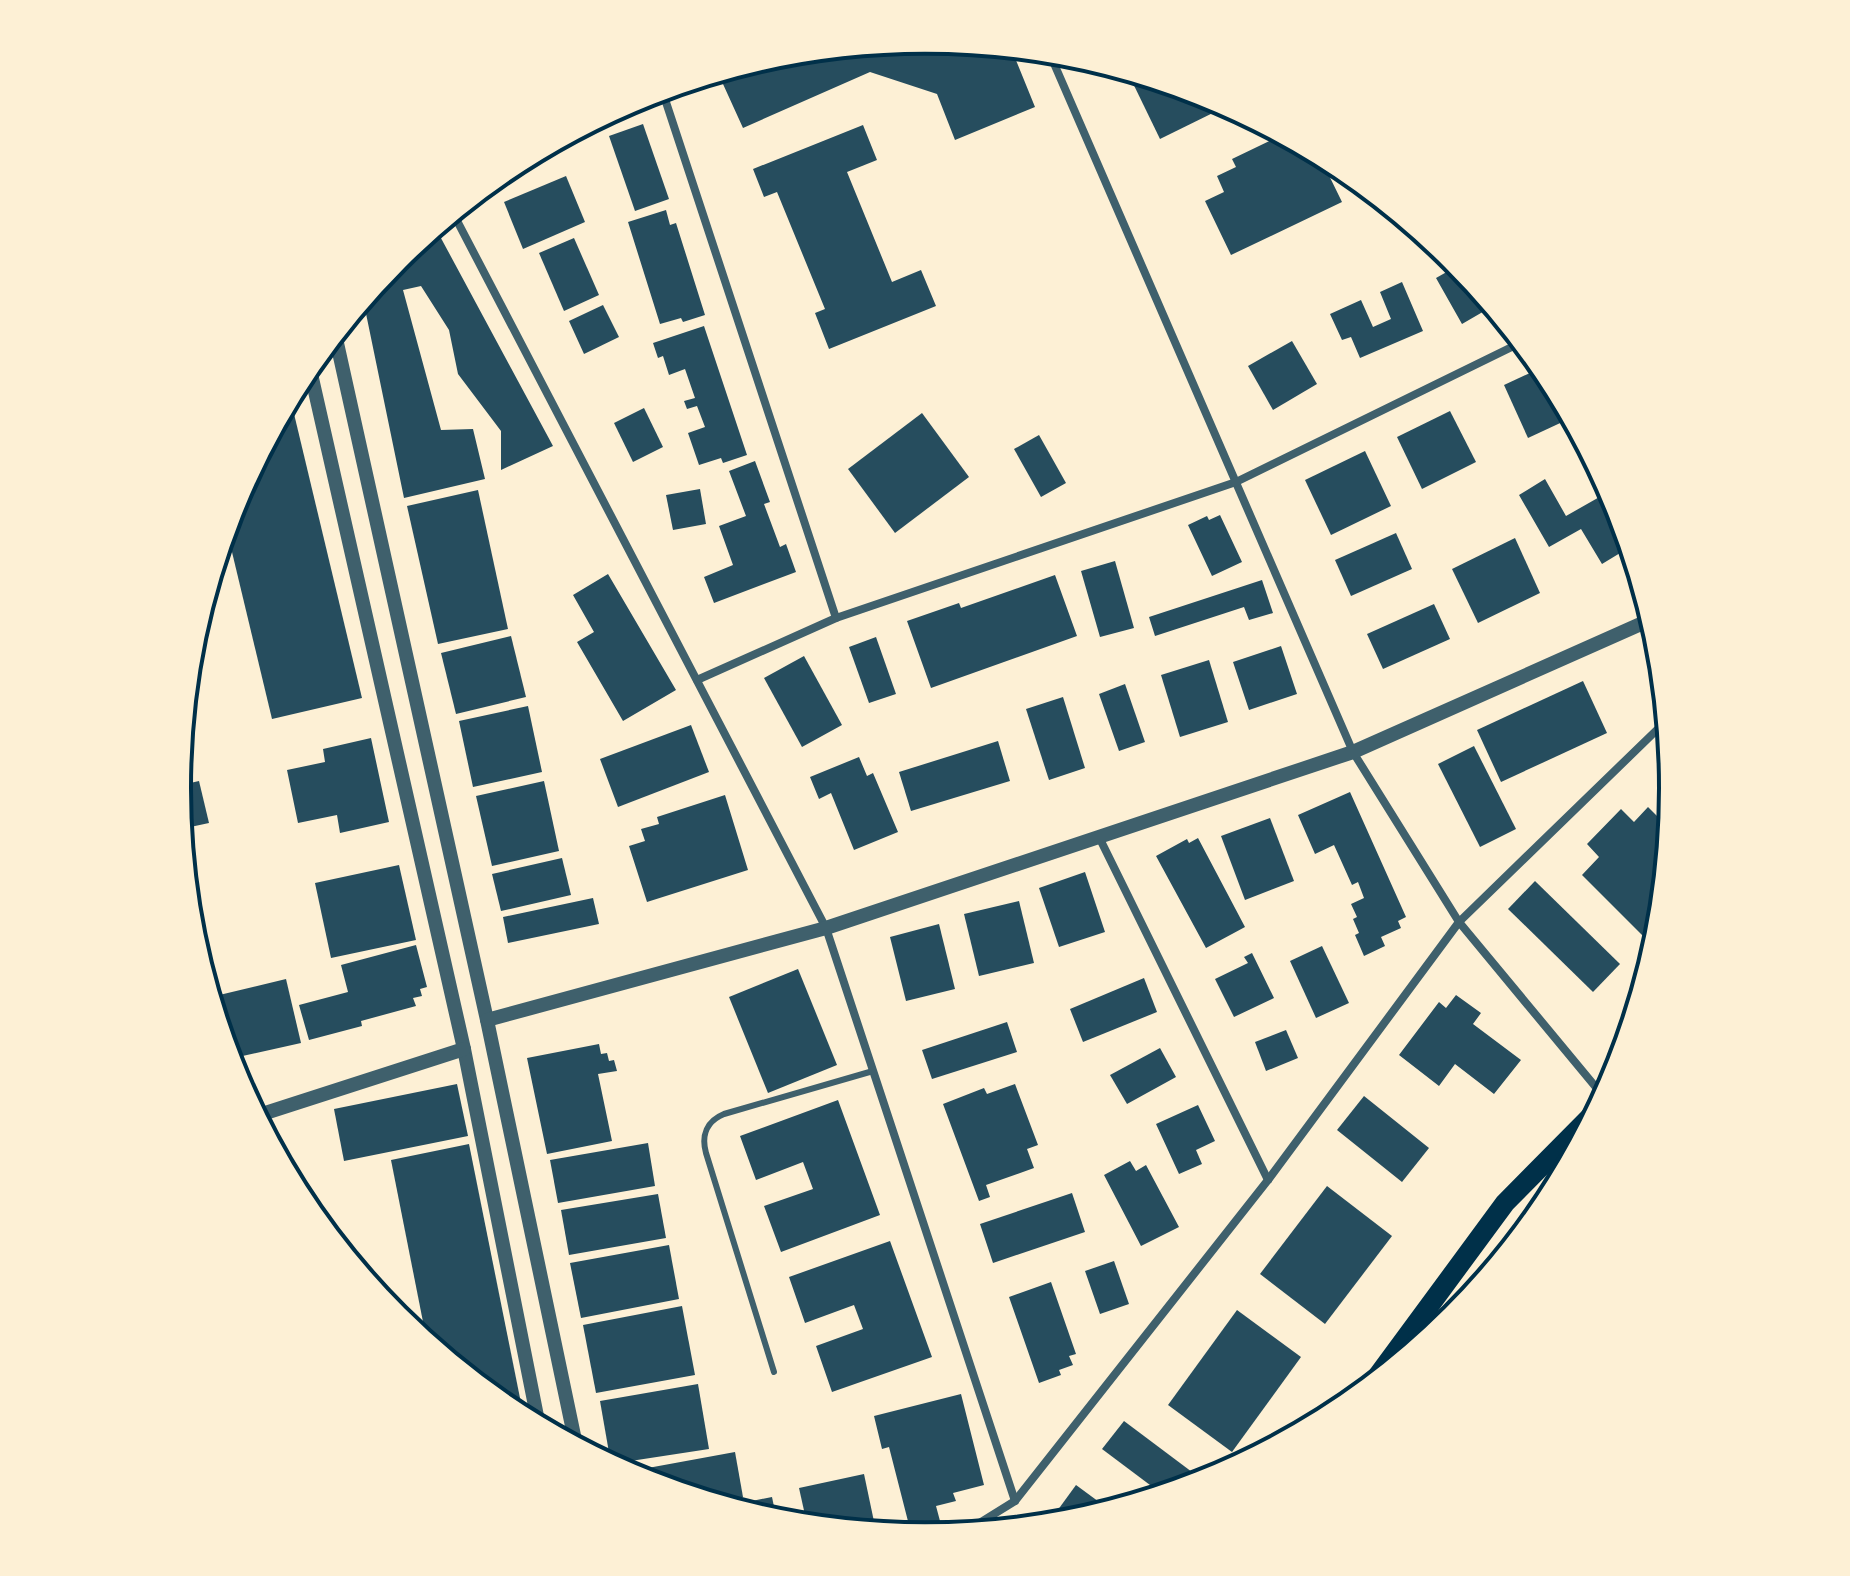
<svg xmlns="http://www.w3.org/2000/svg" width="1850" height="1576" font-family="Raleway,sans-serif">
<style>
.building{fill:#264d5e}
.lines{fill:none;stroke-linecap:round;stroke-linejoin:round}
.service{stroke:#3f606c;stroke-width:6}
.minor{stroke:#3f606c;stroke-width:8}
.tertiary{stroke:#3f606c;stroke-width:14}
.primary{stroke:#003049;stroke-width:20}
.rim{fill:none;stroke:#003049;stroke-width:4}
</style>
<rect width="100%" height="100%" fill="#fdf0d5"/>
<g class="building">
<path d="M925,40L1011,48L1035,107L955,140L937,94L870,72L743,128L718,73L780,54Z"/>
<path d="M1127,71L1212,97L1227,106L1160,139Z"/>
<path d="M643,124L669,199L635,211L609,136Z"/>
<path d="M863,125L877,160L847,172L892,282L921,270L936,306L829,349L815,313L825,309L777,192L764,197L753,169Z"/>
<path d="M1282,135L1319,155L1342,202L1231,255L1205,201L1224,192L1217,176L1236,167L1232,159Z"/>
<path d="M566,176L585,222L523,249L504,202Z"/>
<path d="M666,210L670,225L676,223L705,315L683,322L681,318L660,324L628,222Z"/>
<path d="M435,227L553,446L501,470V431L458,374L449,330L421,286L403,290L441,430L473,429L485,479L404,498L363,299L396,259Z"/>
<path d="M574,238L599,295L564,311L539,253Z"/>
<path d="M1459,265L1475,288L1477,287L1493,306L1462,324L1436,278Z"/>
<path d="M1402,282L1423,331L1360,358L1351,337L1342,340L1330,314L1361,300L1373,327L1391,319L1380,292Z"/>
<path d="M603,305L619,337L584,354L569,321Z"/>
<path d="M704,326L747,455L723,463L721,458L699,465L688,433L705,427L697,406L687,409L684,401L695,398L685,369L669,375L663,356L658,358L653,343Z"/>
<path d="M1292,341L1317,384L1273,410L1248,366Z"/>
<path d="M1543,367L1571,418L1528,438L1504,385Z"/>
<path d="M290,397L362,698L272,719L226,527L234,501Z"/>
<path d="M644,408L663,447L633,462L614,423Z"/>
<path d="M1450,411L1476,462L1422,489L1397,437Z"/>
<path d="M922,413L969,477L895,533L848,469Z"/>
<path d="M1039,435L1066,483L1041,497L1014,449Z"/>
<path d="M1365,451L1391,506L1331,535L1305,480Z"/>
<path d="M755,461L770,502L764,504L780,547L786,544L796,572L714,603L704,577L733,565L719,526L746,516L729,471Z"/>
<path d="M1545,479L1566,516L1610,491L1616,502L1630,547L1602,564L1581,529L1549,547L1519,495Z"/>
<path d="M700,489L706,524L673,530L666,495Z"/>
<path d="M478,490L508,629L438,644L407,506Z"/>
<path d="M1220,515L1242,562L1212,576L1188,525L1207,516L1209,520Z"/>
<path d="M1396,533L1412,569L1351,596L1335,560Z"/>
<path d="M1515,538L1540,593L1478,623L1452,569Z"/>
<path d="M1115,561L1134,628L1100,637L1081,571Z"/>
<path d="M608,574L676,690L623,721L577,642L594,632L573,595Z"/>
<path d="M1055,575L1077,636L931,688L907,621L959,603L961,608Z"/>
<path d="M1262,580L1273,613L1249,620L1244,607L1155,636L1149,617Z"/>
<path d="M1434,604L1450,639L1383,669L1367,634Z"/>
<path d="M511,636L526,697L456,714L441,653Z"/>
<path d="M876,637L896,694L869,703L849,647Z"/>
<path d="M1281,646L1297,694L1249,710L1233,662Z"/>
<path d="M804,656L842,725L802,747L764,678Z"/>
<path d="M1209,660L1228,722L1180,737L1161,675Z"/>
<path d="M1583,681L1607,733L1501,782L1477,730Z"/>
<path d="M1125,684L1145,742L1119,751L1099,694Z"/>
<path d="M1063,697L1085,768L1049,780L1026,709Z"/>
<path d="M528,706L542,772L473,787L459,721Z"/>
<path d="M691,725L709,772L618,807L600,759Z"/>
<path d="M371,738L389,822L340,833L337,815L298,823L287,770L325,762L323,749Z"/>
<path d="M998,741L1010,781L911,811L899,772Z"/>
<path d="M1474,746L1516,829L1480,847L1438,764Z"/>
<path d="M859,757L867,776L873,773L898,832L854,850L831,793L819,799L810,777Z"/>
<path d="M199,781L209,823L181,829L177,786Z"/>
<path d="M544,781L559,851L492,866L476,796Z"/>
<path d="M1350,792L1406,917L1398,921L1401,928L1381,937L1385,946L1364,956L1355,935L1359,933L1353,919L1357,917L1351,904L1364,898L1358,882L1352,885L1334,845L1315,854L1298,815Z"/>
<path d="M725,795L748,870L647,902L629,846L645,841L641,829L659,824L657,817Z"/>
<path d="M1648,807L1669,828L1659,929L1655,925L1644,937L1582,875L1599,857L1587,844L1621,809L1634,822Z"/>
<path d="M1270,818L1294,881L1245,900L1221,836Z"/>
<path d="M1198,838L1245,927L1206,948L1156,856L1187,839L1189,843Z"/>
<path d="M562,858L571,895L501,911L492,874Z"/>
<path d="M399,865L416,940L331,958L315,883Z"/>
<path d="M1085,872L1105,932L1059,947L1039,888Z"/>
<path d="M1535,881L1620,964L1593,992L1508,909Z"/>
<path d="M593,898L599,924L508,943L503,917Z"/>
<path d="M1019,901L1034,963L979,976L964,914Z"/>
<path d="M939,924L955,989L906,1001L890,937Z"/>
<path d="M416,945L427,987L420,989L422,996L413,998L416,1006L361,1021L362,1026L309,1040L299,1005L348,992L341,965Z"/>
<path d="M1322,946L1349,1003L1316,1018L1290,961Z"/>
<path d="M1252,953L1274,998L1234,1017L1215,979L1248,963L1244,957Z"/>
<path d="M798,969L837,1065L768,1093L729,997Z"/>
<path d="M1144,978L1157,1012L1083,1042L1070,1009Z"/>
<path d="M286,979L301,1043L229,1059L211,997Z"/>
<path d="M1456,995L1481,1013L1473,1024L1521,1060L1494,1094L1455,1064L1439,1086L1399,1055L1439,1002L1446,1008Z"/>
<path d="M1007,1022L1017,1052L932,1079L922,1050Z"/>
<path d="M1286,1030L1298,1058L1266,1071L1255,1042Z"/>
<path d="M599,1044L601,1054L607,1053L609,1061L614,1060L617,1071L598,1074L612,1141L547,1154L527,1058Z"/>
<path d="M1160,1048L1176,1077L1127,1104L1110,1075Z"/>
<path d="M457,1084L468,1136L344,1161L334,1109Z"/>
<path d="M1015,1084L1038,1145L1027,1149L1034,1168L986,1185L990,1197L979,1201L943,1104L984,1088L987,1094Z"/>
<path d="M1364,1096L1429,1148L1402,1182L1337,1130Z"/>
<path d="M838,1100L880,1215L781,1252L764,1206L813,1189L803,1162L756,1180L740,1136Z"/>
<path d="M1198,1105L1215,1141L1196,1150L1202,1164L1179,1174L1156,1124Z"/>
<path d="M648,1143L655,1186L558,1203L550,1160Z"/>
<path d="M469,1144L524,1418L509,1410L427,1342L391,1160Z"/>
<path d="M1130,1161L1136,1171L1146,1165L1179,1227L1141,1246L1104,1175Z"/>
<path d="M1327,1186L1392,1236L1325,1324L1260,1274Z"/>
<path d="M1072,1193L1085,1232L993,1263L980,1224Z"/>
<path d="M658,1194L666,1238L569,1255L561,1210Z"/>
<path d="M890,1241L932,1357L832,1392L816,1346L863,1329L854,1305L805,1323L789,1277Z"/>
<path d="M669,1245L679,1299L581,1318L570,1263Z"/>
<path d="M1114,1261L1129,1304L1100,1314L1085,1271Z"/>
<path d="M1051,1282L1076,1354L1069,1356L1073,1365L1059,1370L1061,1375L1039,1383L1009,1297Z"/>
<path d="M682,1306L695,1375L596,1393L583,1325Z"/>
<path d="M1237,1310L1301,1357L1232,1452L1168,1405Z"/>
<path d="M698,1384L709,1449L611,1464L600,1401Z"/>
<path d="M961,1394L984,1485L953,1493L956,1501L936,1506L940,1521L910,1529L889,1447L882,1449L874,1416Z"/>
<path d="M1124,1421L1204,1481L1162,1494L1102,1449Z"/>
<path d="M735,1452L743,1497L716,1502L638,1479L626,1472Z"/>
<path d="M864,1474L876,1531L807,1524L799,1488Z"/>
<path d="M1076,1485L1110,1510L1070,1522L1058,1523L1052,1518Z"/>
<path d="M772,1497L777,1521L727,1506Z"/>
</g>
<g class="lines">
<path class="service" d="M774,1372L706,1153C701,1135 707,1121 724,1114L873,1071"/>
<g class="minor">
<path d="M1049,52L1353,752L1459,922L1604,1097"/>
<path d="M662,90L836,618"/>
<path d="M453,213L826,928L1015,1501"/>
<path d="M697,680L836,618L1236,482L1522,342"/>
<path d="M1099,837L1268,1180"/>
<path d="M965,1532L1015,1501L1268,1180L1459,922L1666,721"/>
</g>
<g class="tertiary">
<path d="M335,334L487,1020L576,1445"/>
<path d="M309,365L464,1049L539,1426"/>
<path d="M487,1020L826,928L1353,752L1652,619"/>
<path d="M256,1116L464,1049"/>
</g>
<path class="primary" d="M1371,1385L1505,1203L1598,1109"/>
</g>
<path d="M0 0H1850V1576H0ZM191 788a734 734 0 1 1 1468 0a734 734 0 1 1-1468 0Z" fill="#fdf0d5" fill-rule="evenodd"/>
<path class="rim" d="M191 788a734 734 0 1 1 1468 0a734 734 0 1 1-1468 0Z"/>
</svg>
